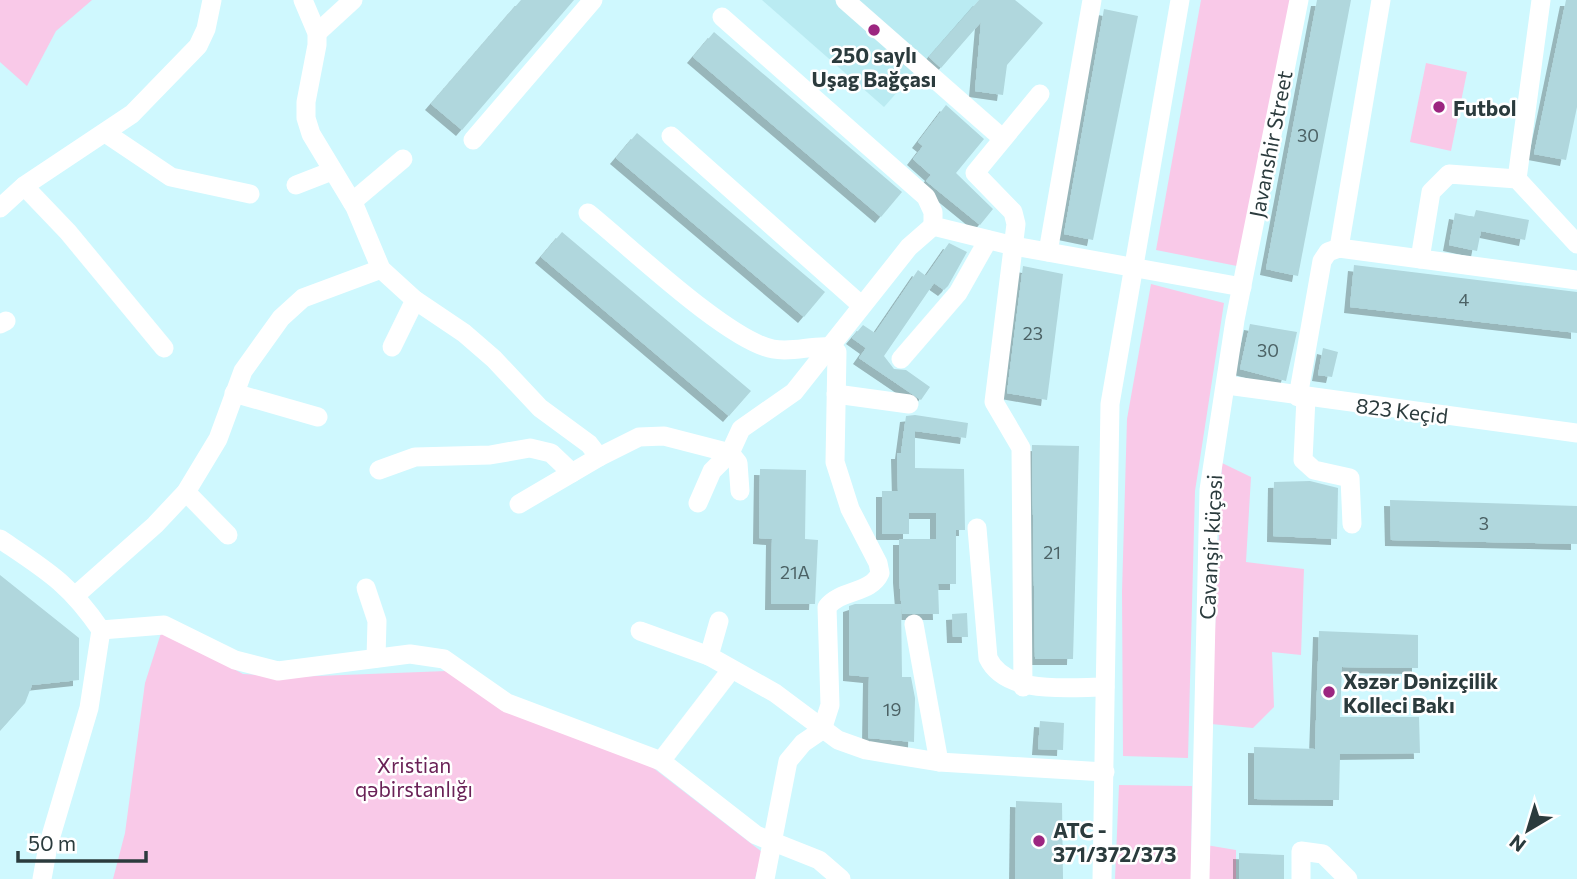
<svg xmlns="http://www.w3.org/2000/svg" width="1577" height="879" font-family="Commissioner,sans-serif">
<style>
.built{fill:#baebf2}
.green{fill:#f9c9e8}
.building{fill:#b0d7dd;filter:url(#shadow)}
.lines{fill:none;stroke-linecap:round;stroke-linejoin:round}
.minor{stroke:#fff;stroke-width:19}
.poi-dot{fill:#9c2680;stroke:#fff;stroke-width:2.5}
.labels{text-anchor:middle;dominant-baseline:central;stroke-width:5;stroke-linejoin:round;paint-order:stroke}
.number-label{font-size:18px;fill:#4c6265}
.poi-label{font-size:21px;font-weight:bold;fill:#2b3b3d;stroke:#fff;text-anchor:start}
.street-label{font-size:21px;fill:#2b3b3d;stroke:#fff}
.park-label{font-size:21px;fill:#6a2257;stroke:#fff}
</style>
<defs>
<filter id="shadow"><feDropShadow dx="-6" dy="6" stdDeviation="0" flood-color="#0004"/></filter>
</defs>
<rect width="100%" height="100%" fill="#cff8fe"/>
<path class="built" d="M762,0H979L884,107Z"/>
<g class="green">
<path d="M0,0H92L56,31L27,86L0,62Z"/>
<path d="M1201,0H1292L1242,267L1156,250Z"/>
<path d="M1426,63L1467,72L1451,151L1410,142Z"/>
<path d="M1151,284L1224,303L1195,491L1188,758L1123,756L1122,592L1127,419Z"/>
<path d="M1222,463L1251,477L1246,562L1304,569L1301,655L1272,652L1274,707L1253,728L1211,724Z"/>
<path d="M162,630L243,674L291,677L447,671L652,767L762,852L755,879H113L125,833L145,683Z"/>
<path d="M1119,785L1192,786L1191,879H1115Z"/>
<path d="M1206,845L1236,850V879H1206Z"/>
</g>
<g class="building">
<path d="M521,0H574L462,130L431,104Z"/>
<path d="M979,0H1015L1043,23L1007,65L1003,95L975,91L981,22L941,68L929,57Z"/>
<path d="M1317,0H1351L1298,276L1266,269Z"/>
<path d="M1566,0H1577V107L1566,160L1534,154Z"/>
<path d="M1104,9L1138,16L1093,240L1064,234Z"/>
<path d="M714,32L902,192L881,217L693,57Z"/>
<path d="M946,105L984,139L956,173L993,209L980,225L926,181L931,175L913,159L923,146L918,142Z"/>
<path d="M637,133L825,292L804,317L616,158Z"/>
<path d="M1476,210L1529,220L1525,240L1481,231L1477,251L1449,245L1455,213L1474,217Z"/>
<path d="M562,232L751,391L729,416L541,257Z"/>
<path d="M949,243L967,252L948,286L944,290L934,283L884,356L894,369L906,370L930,387L921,400L859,358L866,348L852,338L863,325L875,333L918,270L926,276Z"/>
<path d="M1354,265L1577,292V333L1350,307Z"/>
<path d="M1023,266L1063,274L1047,400L1007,393Z"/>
<path d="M1250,324L1297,332L1286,381L1240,369Z"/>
<path d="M1323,348L1338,352L1332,377L1318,375Z"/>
<path d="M915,415L968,423L966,438L915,431V468L964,469L965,530H956V584H938L939,614H902L899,577V539H936V513H909V534H882V491H898L897,453H901L906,416Z"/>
<path d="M1032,445L1079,446L1073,659H1035Z"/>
<path d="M760,469L806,470L805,539L818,540L815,604H771L772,539L759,538Z"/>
<path d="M1310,481L1338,488L1337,539L1273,536L1274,482Z"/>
<path d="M1390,500L1577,506V544L1391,540Z"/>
<path d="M0,575L79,638V680L32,685L25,703L0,731Z"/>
<path d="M855,604H901L902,677H911L915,698L914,742L868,738L869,677L849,675V606Z"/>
<path d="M967,613L968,637H953L952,614Z"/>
<path d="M1319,631L1418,635V668L1342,667L1340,717H1419L1420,753L1340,754L1339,800L1254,799V747L1315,749Z"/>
<path d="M1040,721L1064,723L1063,750L1038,749Z"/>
<path d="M1016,801L1062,803L1063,879H1015Z"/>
<path d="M1239,853L1284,855V879H1239Z"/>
</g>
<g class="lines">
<g class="minor">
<path d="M303,0L317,33V45L306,102V118L311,134L355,207L381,269L415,300L464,333L494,359L540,408L589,444L599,457L639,437L664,436L730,453L738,463L740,491"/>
<path d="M845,0L1002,138"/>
<path d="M722,17L926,197L933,212V226L1014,246L1242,287"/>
<path d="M317,33L353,0"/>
<path d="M107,134L171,177L250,194"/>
<path d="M671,136L861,305"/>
<path d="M473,140L593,0"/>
<path d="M1517,179L1541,0"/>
<path d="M296,185L332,171"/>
<path d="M24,186L68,232L164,348"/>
<path d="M352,202L403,159"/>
<path d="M0,208L24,186L132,114L198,46L206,29L212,0"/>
<path d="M588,213C628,245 728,341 773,349C793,353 811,345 831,347L837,352L835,462L850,509L878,563L880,573C871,594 841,589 827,607L830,705L822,730L803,743L788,761L765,879"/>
<path d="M1339,248L1381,0"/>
<path d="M1048,252L1092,0"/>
<path d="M1420,259L1431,192L1449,174L1517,179L1577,244"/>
<path d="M0,324L6,321"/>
<path d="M392,347L415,300"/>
<path d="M901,359L958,293L988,240"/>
<path d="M1227,385L1577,433"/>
<path d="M234,393L318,417"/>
<path d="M836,394L909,404"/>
<path d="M1298,397L1322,261L1328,252L1339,248L1577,280"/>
<path d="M1306,398L1303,460L1314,470L1350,478L1352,524"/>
<path d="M379,470L415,457L490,455L530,448L551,453L572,473"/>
<path d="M186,492L228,535"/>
<path d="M698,503L712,471L730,453L741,429L794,392L909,247L933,226"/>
<path d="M519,504L599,457"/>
<path d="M977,528L988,658C1006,696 1070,687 1105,687"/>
<path d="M0,539C46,570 69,583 101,630L89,708L48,846L42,879"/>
<path d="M366,588L377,621L376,658"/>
<path d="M76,595L155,525L186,492L218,439L243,371L281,318L303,298L381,269"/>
<path d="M719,621L709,656L775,693L838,740L866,750L939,762L1105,772"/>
<path d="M914,624L939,762"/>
<path d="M101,630L164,625L235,660L278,671L410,654L444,659L507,703L661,761L756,835L819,860L841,879"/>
<path d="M640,631L709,656"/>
<path d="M1023,687L1021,448L994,402L1016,224L1013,212L975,173L1040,94"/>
<path d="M661,761L731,670"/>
<path d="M1102,879L1110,404L1180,0"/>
<path d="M1200,879L1209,490L1235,320L1299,0"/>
<path d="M1301,879V851L1323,854L1348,879"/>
</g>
</g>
<g class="poi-dot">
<circle cx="874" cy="30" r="7"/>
<circle cx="1439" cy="107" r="7"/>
<circle cx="1329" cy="692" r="7"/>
<circle cx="1039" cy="841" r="7"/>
</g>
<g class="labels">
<g class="number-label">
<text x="1308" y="135">30</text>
<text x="1464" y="299">4</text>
<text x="1033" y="333">23</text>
<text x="1268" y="350">30</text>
<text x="1484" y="523">3</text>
<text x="1052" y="552">21</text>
<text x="795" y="572">21A</text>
<text x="892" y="709">19</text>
</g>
<g class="poi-label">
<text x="874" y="54" text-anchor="middle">250 saylı<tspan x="874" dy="24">Uşag Bağçası</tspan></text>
<text x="1453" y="107">Futbol</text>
<text x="1343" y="680">Xəzər Dənizçilik<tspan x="1343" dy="24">Kolleci Bakı</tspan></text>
<text x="1053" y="829">ATC -<tspan x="1053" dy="24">371/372/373</tspan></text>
</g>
<g class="street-label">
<text transform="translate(1270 144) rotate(-79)">Javanshir Street</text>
<text transform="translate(1402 410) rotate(7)">823 Keçid</text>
<text transform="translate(1210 547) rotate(-87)">Cavanşir küçəsi</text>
</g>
<g class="park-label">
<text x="414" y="764">Xristian<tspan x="414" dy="24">qəbirstanlığı</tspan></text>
</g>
</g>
<g transform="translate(1528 830) rotate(218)" stroke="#ffffff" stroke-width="5" paint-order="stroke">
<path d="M0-5L12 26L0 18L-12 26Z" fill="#2b3b3d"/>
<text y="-10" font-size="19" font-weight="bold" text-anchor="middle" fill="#2b3b3d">N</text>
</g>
<path d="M18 851v10h128v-10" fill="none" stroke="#2b3b3d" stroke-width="3.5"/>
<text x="28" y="851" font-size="21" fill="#2b3b3d" stroke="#ffffff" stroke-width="5" paint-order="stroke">50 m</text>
</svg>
